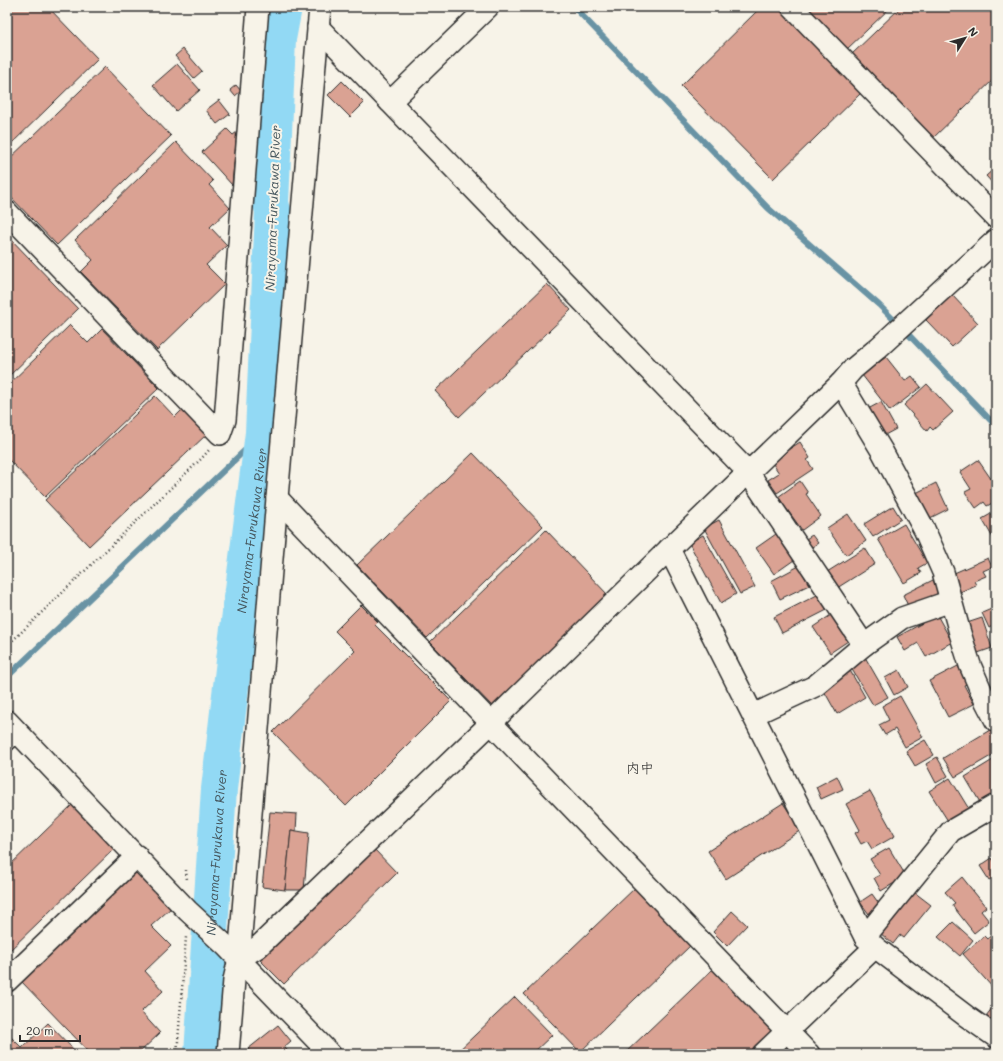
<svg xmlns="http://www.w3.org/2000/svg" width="1003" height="1061" font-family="Mali,'Klee One',sans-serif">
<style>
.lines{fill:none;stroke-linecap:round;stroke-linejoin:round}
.stream{stroke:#6993a4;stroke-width:6}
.river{stroke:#92d9f4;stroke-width:36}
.building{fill:#daa293;stroke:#2b2b2b}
.service-casing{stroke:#2b2b2b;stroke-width:14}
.minor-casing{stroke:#2b2b2b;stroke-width:24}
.path{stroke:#2b2b2b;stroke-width:2.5;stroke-dasharray:1 3;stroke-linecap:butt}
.service{stroke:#f7f3e8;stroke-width:11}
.minor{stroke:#f7f3e8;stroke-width:21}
.labels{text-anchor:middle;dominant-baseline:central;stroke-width:4;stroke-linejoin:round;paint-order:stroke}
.water-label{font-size:13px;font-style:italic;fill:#45565d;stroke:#f7f3e8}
.quarter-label{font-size:14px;fill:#2b2b2b;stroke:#f7f3e8}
</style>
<rect width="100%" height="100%" fill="#f7f3e8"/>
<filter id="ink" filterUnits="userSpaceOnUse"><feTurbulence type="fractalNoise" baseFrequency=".025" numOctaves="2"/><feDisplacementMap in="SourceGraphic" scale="8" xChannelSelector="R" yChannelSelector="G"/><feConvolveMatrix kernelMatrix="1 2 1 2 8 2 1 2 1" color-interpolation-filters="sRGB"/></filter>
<g filter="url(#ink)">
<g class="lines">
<g class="stream">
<path d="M574,7L768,208L879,305L908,334L996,426"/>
<path d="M7,677L263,433"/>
</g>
<path class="river" id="s1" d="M202,1054L219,789L235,652L263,433L273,211L271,203L278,39L284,7"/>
</g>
<g class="building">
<path d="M7,7H48L98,59L7,148Z"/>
<path d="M761,7H781L863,91L773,179L681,86Z"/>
<path d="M806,7H891L846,50Z"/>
<path d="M901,7H996V77L932,139L851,55Z"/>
<path d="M183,49L202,71L194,78L175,56Z"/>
<path d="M177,64L200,90L176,111L153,85Z"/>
<path d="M105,67L171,136L57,245L7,193V161Z"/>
<path d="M342,81L364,103L350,117L328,95Z"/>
<path d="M236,85L241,91L235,96L230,90Z"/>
<path d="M219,100L230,114L217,124L206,110Z"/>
<path d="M227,129L233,135L237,132L232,185L202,152Z"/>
<path d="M176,142L213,181L209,185L230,208L210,227L227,245L206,265L225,284L157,350L81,272L93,260L75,240Z"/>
<path d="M996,167V187L986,176Z"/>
<path d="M7,235L78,309L7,378Z"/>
<path d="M547,284L571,310L459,417L435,391Z"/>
<path d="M952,295L978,323L952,347L926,320Z"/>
<path d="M70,325L88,343L102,329L159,388L45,497L7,458V386Z"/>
<path d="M886,357L905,381L912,376L921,387L890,411L862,375Z"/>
<path d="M927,384L953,412L933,430L930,427L927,431L904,405Z"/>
<path d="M155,396L175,417L183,409L207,434L89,546L45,500Z"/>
<path d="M881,402L896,429L883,436L868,409Z"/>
<path d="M800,442L810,458L807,460L813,469L777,493L768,480L779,473L771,461Z"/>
<path d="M473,453L543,526L427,638L357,565Z"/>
<path d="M978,460L996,486V501L987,506L984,502L976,508L965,492L971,489L960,472Z"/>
<path d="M800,481L808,493L806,494L821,516L802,530L778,497Z"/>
<path d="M936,483L948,509L928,519L916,493Z"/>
<path d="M893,506L901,519L873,537L864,524Z"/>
<path d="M996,511V543L982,519Z"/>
<path d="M848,514L866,541L846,555L827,528Z"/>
<path d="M719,520L755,587L740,594L704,528Z"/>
<path d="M904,524L927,563L918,568L921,573L904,583L878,539Z"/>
<path d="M546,530L609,596L493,707L430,642Z"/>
<path d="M776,534L794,560L774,574L756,548Z"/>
<path d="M703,535L736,594L721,603L689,543Z"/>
<path d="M812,535L818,543L809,549L803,541Z"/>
<path d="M865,548L875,564L837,588L827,572Z"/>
<path d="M988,558L992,567L983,571L986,576L974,581L976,585L960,592L952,574Z"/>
<path d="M799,566L809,585L780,599L771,581Z"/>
<path d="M933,580L939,593L909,608L903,595Z"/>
<path d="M819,594L827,610L782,633L774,617Z"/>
<path d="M361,605L378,622L375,625L451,701L346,806L273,732L355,651L335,631Z"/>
<path d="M996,607V624L989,628L982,613Z"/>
<path d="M831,615L848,641L830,653L813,627Z"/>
<path d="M937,615L952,642L926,657L918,643L905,651L897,637Z"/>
<path d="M982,618L992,648L975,654L964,624Z"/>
<path d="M865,657L888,697L873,705L850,666Z"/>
<path d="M958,666L967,684L964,685L974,704L948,717L929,681Z"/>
<path d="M848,667L865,697L837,714L823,689Z"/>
<path d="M899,670L908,687L894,695L885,678Z"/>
<path d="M900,696L923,737L905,747L895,729L885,735L879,725L889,720L882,706Z"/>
<path d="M990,730L996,740V753L955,777L943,758Z"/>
<path d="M925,740L934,755L915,766L906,751Z"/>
<path d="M937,757L948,776L936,783L926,764Z"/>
<path d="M996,758V796L981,804L965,777Z"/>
<path d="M837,776L843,789L821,799L816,787Z"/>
<path d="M950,778L969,809L948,821L929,791Z"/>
<path d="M870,791L895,836L872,849L867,841L861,844L855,833L860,830L846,804Z"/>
<path d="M783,803L801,830L726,879L708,851Z"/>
<path d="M73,804L115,848L7,953V868Z"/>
<path d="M270,812L297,814L296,831L291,830L285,890L262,887Z"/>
<path d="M291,830L309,833L304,890H285Z"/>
<path d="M373,848L397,873L284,984L260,960Z"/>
<path d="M889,848L906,876L881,891L874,878L880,875L870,859Z"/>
<path d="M992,858L996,865V876L989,880L980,866Z"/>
<path d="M135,871L171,908L151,926L171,946L145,971L163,991L141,1012L160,1033L138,1054H91L21,981Z"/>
<path d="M962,877L986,907L981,911L989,921L974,933L952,905L955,903L945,892Z"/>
<path d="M636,887L691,945L580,1052L524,994Z"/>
<path d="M914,892L931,905L904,938L900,935L893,944L880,933Z"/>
<path d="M872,894L880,905L869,914L860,902Z"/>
<path d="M732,911L747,925L727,946L713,932Z"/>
<path d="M953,922L973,940L960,956L938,937Z"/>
<path d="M992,935L996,940V985L993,988L963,954L984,936L987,939Z"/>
<path d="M713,969L774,1033L752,1054H624Z"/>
<path d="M515,997L552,1035L532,1054H455Z"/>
<path d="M996,1003V1023L986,1016Z"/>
<path d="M48,1023L78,1054H7V1033L22,1048Z"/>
<path d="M278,1025L291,1041L284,1047L288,1051L284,1054H252L248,1049Z"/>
</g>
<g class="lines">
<g class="service-casing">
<path id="service" d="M7,746L20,734"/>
</g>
<g class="minor-casing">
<g id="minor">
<path d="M792,7L996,218"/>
<path d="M318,27L390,102L748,472L864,645"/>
<path d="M390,102L488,7"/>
<path d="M7,212L220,434L225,420L258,7"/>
<path d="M841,383L882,451L924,529L943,572L960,633L970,665L986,702L996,721"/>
<path d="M277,498L491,723L809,1054"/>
<path d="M669,549L865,937L875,947L966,1016L996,1037"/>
<path d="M753,715L815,686L864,645L902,618L951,601"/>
<path d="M7,721L188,911L226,946L330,1054"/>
<path d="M865,937L951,831L996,805"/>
<path d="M239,959L258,947L491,723L669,549L841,383L853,369L878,348L996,240"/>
<path d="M7,981L137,856"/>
<path d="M228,1054L234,980L239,959L277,498L320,7"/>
<path d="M763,1054L875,947"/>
</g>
</g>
<g class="path">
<path d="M7,646L202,458L209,450"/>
<path d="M186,870L187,880"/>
<path d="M177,1054L186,937"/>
</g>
<use href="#service" class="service"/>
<use href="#minor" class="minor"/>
</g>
</g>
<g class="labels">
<g class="water-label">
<text transform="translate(272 208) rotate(-88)">Nirayama-Furukawa River</text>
<text stroke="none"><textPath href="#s1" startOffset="526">Nirayama-Furukawa River</textPath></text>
<text stroke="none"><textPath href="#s1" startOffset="202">Nirayama-Furukawa River</textPath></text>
</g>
<g class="quarter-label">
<text x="640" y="767">内中</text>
</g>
</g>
<rect width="1003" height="1061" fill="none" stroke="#f7f3e8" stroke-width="24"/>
<rect x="12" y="12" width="979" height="1037" fill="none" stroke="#2b2b2b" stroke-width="1.5" filter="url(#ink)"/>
<g transform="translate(965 38) rotate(53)" stroke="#f7f3e8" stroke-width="3" paint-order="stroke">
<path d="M0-3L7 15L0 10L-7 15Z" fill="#2b2b2b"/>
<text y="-6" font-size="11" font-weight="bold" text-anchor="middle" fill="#2b2b2b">N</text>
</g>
<path d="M20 1035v6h60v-6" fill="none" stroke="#2b2b2b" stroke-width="2"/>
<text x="26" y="1035" font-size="12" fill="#2b2b2b" stroke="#f7f3e8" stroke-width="3" paint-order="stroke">20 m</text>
</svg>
